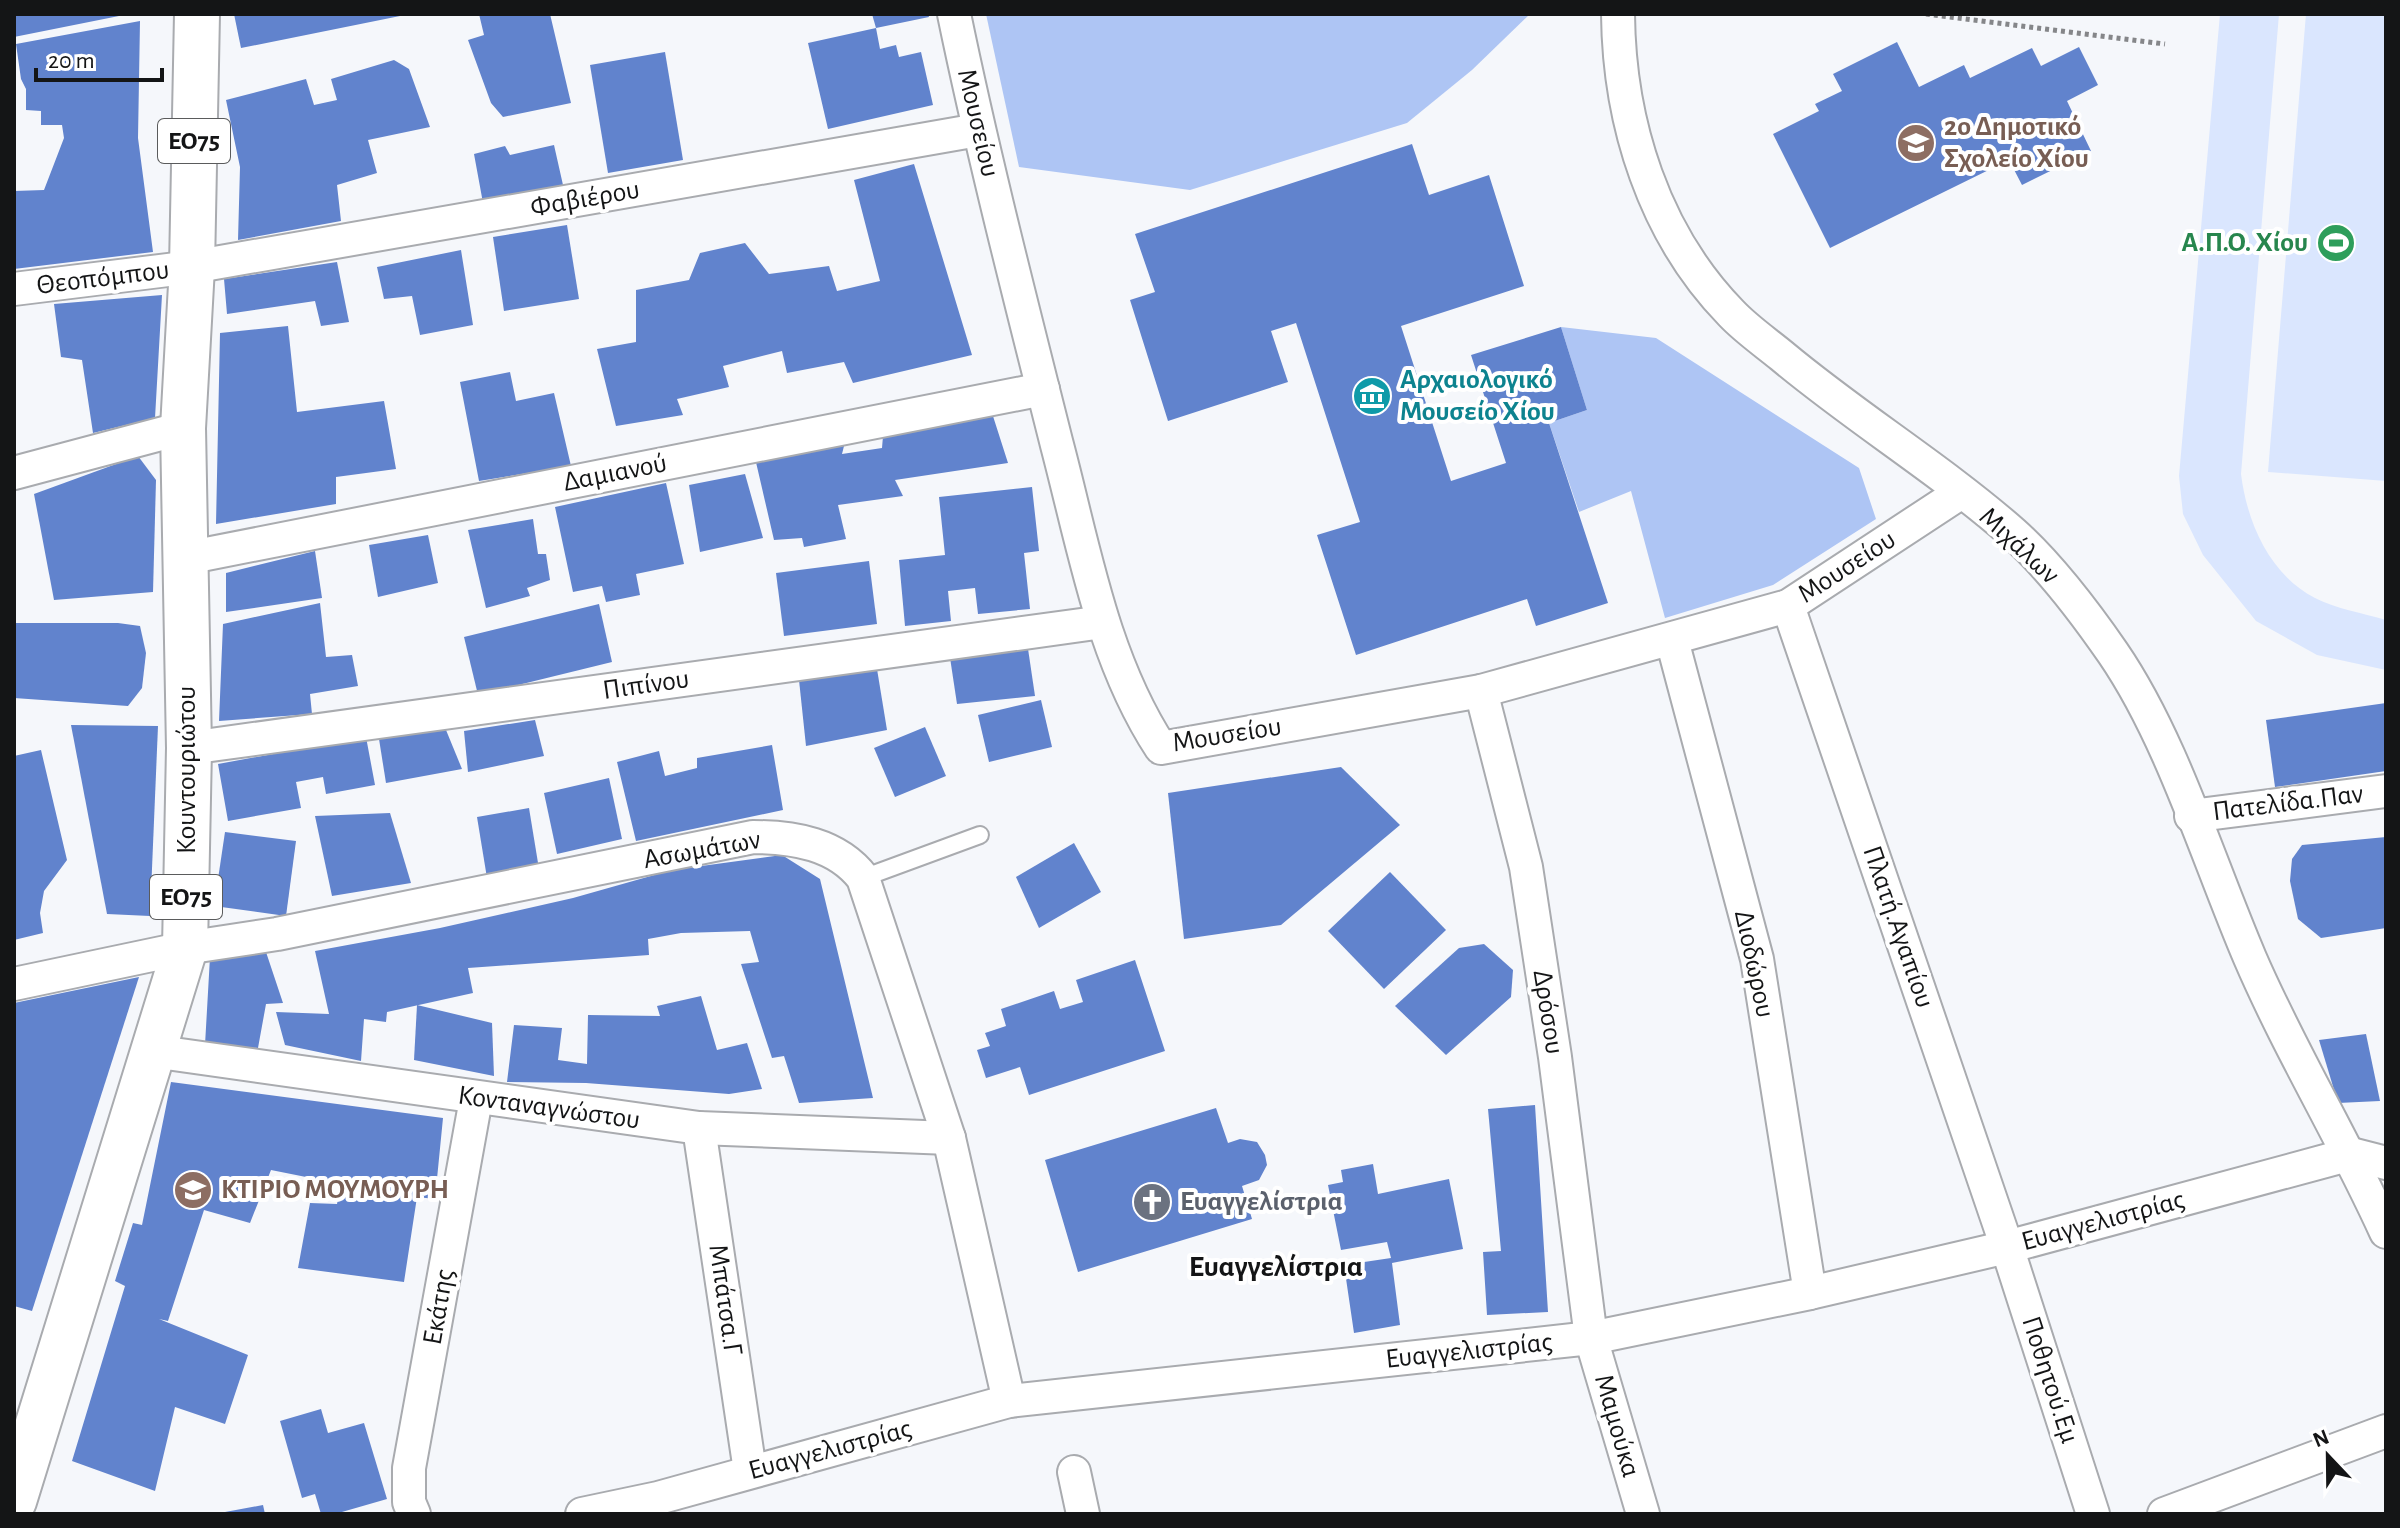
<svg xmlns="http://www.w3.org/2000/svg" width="2400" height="1528" font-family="'Alegreya Sans',sans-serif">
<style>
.green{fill:#dae6fe}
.forest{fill:#aec5f4}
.building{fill:#6183cd}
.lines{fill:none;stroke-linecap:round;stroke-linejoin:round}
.lane-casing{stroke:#a9abaf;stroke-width:20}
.street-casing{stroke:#a9abaf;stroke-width:36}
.primary-casing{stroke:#a9abaf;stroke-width:48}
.path{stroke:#858689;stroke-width:5;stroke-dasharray:4 4;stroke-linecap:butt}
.lane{stroke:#fff;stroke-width:16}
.street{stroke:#fff;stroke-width:32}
.primary{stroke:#fff;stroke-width:44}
.labels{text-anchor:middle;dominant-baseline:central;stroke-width:8;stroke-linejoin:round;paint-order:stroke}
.shield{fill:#fff;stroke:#5a5b5c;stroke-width:2}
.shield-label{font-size:26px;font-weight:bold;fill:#141516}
.street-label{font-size:28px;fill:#141516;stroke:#fff}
.education-label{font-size:28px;font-weight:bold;fill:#785e54;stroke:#fff;text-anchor:start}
.leisure-label{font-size:28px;font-weight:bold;fill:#27864d;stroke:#fff;text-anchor:end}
.culture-label{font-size:28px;font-weight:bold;fill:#0d838f;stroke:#fff;text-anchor:start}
.worship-label{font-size:28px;font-weight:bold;fill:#5b616d;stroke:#fff;text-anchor:start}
.neighbourhood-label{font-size:30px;font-weight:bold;fill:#141516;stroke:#fff}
</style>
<rect width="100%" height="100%" fill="#f5f7fb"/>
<g class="green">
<path d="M2220,14H2279L2241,474C2247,522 2269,574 2315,598C2336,609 2363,613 2386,620V670L2317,655L2256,621L2203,555L2183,514L2179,476Z"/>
<path d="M2306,14H2386V481L2268,472Z"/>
</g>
<g class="forest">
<path d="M986,14H1530L1472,70L1407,123L1190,190L1019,167Z"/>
<path d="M1561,327L1656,338L1859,468L1876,519L1773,585L1665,618L1631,491L1579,512L1549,423L1587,410Z"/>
</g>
<g class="building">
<path d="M17,14H124V15L14,37V15Z"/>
<path d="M234,14H405V15L241,48Z"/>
<path d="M479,14H550L571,103L503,117L491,103L468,40L484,35Z"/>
<path d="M872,14H928L929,17L876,28Z"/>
<path d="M140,21L138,138L153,252L14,269V191L44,190L64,138L62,125H41V111L26,110V89L21,79L16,44Z"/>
<path d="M876,28L880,49L896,45L899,57L921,52L933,105L828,129L808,43Z"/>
<path d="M1897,42L1919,87L1964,65L1970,78L2032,48L2041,66L2079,47L2098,85L2067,101L2091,151L2022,185L2009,160L1830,248L1773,134L1819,111L1815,104L1842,91L1833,74Z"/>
<path d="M665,52L683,160L608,173L590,65Z"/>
<path d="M394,60L409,69L430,127L368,140L377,173L337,185L341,221L238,240L240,167L226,100L306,79L314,105L337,100L331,79Z"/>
<path d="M1412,144L1429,195L1489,175L1524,286L1401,326L1451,481L1506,463L1471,355L1561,327L1587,410L1549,423L1608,603L1536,626L1527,599L1356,655L1317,535L1360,522L1296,323L1271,331L1288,382L1168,421L1130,300L1155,292L1135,234Z"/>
<path d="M554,145L563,185L483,203L474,154L505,146L510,155Z"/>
<path d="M914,164L972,355L853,383L844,362L787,373L782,351L723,366L729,387L677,399L683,415L616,426L597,349L636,342V290L689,280L700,253L745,243L769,274L829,266L837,291L880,281L854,180Z"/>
<path d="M567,225L579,299L504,311L493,237Z"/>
<path d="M461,250L473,325L420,335L412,296L384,299L377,267Z"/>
<path d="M337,262L349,322L321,326L315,301L227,314L224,279Z"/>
<path d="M162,295L155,418L93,433L82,360L61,357L54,304Z"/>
<path d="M288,326L297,412L384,401L396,469L336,477V504L216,524L220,333Z"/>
<path d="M510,372L516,401L554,393L571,466L479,481L460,382Z"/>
<path d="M992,413L1008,463L895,480L903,496L838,505L846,539L804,547L802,538L774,540L755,458L845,442L842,454L882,448L883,436Z"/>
<path d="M138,456L156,480L153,592L54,600L34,494Z"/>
<path d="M745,474L763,538L700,552L689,485Z"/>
<path d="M666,483L684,564L636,574L640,595L606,602L602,586L573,592L555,507Z"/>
<path d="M1032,487L1039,551L1024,553L1030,609L978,614L975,588L948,591L951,621L905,626L899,560L945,555L939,497Z"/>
<path d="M533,519L538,554H546L550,580L527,588L530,596L486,608L468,530Z"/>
<path d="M428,535L438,583L378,597L369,545Z"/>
<path d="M315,551L322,598L226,612V573Z"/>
<path d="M869,561L877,624L784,636L776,573Z"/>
<path d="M320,603L326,657L352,655L358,686L310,694L312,714L219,721L223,624Z"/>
<path d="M599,604L612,662L478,695L464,637Z"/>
<path d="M14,623H118L140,626L146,653L142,688L128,706L14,698Z"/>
<path d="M1027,642L1035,696L957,704L949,651Z"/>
<path d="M877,669L887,730L806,746L799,680Z"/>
<path d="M1041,700L1052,747L989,762L978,715Z"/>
<path d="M2386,703V771L2275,787L2266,720Z"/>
<path d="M535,720L544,756L468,772L464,731Z"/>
<path d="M71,725L158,726L150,916L107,914Z"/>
<path d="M925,727L946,776L895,797L874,748Z"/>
<path d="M446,730L462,769L386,783L379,739Z"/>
<path d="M366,737L375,785L326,794L323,777L296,782L301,808L228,821L218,764Z"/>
<path d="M772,745L783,810L636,841L617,762L659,751L665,776L697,768V758Z"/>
<path d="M41,750L67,860L44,891L40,913L43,933L14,940V756Z"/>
<path d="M1341,767L1400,825L1281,925L1184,939L1168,793Z"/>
<path d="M609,778L622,839L557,854L544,793Z"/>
<path d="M529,808L539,869L487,878L477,817Z"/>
<path d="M390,813L411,883L332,896L315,816Z"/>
<path d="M225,832L296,841L286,916L214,906Z"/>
<path d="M2386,837V928L2321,938L2298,919L2290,881L2292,859L2302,845Z"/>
<path d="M1074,843L1101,892L1039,928L1016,877Z"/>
<path d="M782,855L820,879L873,1098L799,1103L784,1056L772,1058L741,964L759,962L750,931L681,933L648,939L649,955L468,968L473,993L387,1012L386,1022L364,1019L361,1061L285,1045L276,1012L329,1014L315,951L440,928L573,898L672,870Z"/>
<path d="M1390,872L1446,930L1384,989L1328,931Z"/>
<path d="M1484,944L1513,970L1511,997L1446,1055L1395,1006L1459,948Z"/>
<path d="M266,952L283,1003L266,1004L258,1048L205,1045L210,957Z"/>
<path d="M1135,960L1165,1051L1029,1095L1020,1067L986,1078L977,1050L990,1046L985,1033L1006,1026L1001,1009L1054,991L1060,1009L1083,1002L1076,980Z"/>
<path d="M139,977L32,1311L14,1306V1003Z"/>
<path d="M701,996L717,1050L747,1043L762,1089L729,1094L586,1083L507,1082L514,1025L562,1028L558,1060L587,1064L588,1015L660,1016L657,1006Z"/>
<path d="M417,1005L492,1023L494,1076L414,1060Z"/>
<path d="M2366,1034L2380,1101L2338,1103L2319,1040Z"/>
<path d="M171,1082L443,1118L435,1199L417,1197L404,1282L298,1268L310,1203L337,1204L341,1184L271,1170L250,1223L204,1210L168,1321L159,1319L248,1355L225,1424L175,1407L155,1491L72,1461L125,1286L115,1281L133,1223L142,1225Z"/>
<path d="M1535,1105L1548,1312L1487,1315L1483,1252L1501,1251L1488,1109Z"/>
<path d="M1216,1108L1228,1143L1240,1139L1257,1142L1265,1155L1267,1165L1259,1180L1242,1186L1252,1219L1078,1272L1045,1160Z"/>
<path d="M1373,1164L1378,1194L1449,1179L1463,1249L1392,1263L1400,1325L1354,1333L1344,1265L1391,1258L1387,1242L1341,1250L1328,1185L1343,1182L1341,1170Z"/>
<path d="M321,1409L328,1433L364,1423L387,1499L335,1514H321L315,1494L302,1498L280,1421Z"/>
<path d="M263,1505L265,1514H225V1512Z"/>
</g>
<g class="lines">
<g class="lane-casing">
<path id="lane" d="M863,878L980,835"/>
</g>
<g class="street-casing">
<g id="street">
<path d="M954,14C984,159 1021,302 1057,445C1084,547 1102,658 1161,748L1481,691L1788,606L1960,493"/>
<path d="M1618,14C1619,123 1654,234 1731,313C1746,329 1765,342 1782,356C1856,418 1940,469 2013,533C2051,567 2084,611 2113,653C2172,739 2208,860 2250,958C2290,1051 2344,1139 2386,1232"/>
<path d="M14,289L192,267L978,130"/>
<path d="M14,473L183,428"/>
<path d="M186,558L1043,389"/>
<path d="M1788,606L2007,1247L2093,1514"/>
<path d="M1672,640L1757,959L1810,1293"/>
<path d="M1481,691L1526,867L1555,1057L1591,1338L1643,1514"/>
<path d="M189,748L1103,622"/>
<path d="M2191,816L2386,791"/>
<path d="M14,984L185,948L277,934L753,837C794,837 837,844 863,878L949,1138L1009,1401"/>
<path d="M152,1051L699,1128L949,1138"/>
<path d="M699,1128L750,1471"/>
<path d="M1074,1472L1083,1514"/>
<path d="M414,1514L409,1502V1468L476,1099"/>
<path d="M582,1514L658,1498L1009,1401L1591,1338L1810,1293L2007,1247L2351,1154L2386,1163"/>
<path d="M2164,1514L2386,1431"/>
</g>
</g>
<g class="primary-casing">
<path id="primary" d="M14,1501L185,948L189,748L183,428L192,267L197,14"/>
</g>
<path class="path" d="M1926,14L2165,44"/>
<use href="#lane" class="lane"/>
<use href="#street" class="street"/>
<use href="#primary" class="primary"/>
</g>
<defs>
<g id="school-disc" transform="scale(2)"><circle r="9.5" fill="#8d6e63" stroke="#fff"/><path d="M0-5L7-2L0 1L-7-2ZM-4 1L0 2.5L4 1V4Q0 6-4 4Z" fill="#fff"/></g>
<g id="stadium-disc" transform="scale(2)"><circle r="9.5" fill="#2e9e5b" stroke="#fff"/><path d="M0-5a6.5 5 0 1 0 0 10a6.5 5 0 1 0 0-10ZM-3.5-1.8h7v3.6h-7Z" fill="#fff"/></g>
<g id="museum-disc" transform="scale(2)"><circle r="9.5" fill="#0f9aa8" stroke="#fff"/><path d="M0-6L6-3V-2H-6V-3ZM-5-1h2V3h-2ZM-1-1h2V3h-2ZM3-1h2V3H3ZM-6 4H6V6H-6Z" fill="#fff"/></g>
<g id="university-disc" transform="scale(2)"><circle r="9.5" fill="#8d6e63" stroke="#fff"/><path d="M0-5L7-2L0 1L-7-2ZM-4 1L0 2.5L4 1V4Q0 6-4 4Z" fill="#fff"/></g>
<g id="church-disc" transform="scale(2)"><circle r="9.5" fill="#6b7280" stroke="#fff"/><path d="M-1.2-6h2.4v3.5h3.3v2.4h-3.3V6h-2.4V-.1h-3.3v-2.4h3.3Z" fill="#fff"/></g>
</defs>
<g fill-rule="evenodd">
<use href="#school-disc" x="1916" y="143"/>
<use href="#stadium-disc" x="2336" y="243"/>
<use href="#museum-disc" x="1372" y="396"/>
<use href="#university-disc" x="193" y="1190"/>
<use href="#church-disc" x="1152" y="1202"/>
</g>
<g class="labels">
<g class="shield">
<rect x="158" y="119" width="72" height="44" rx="6"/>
<rect x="150" y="875" width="72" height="44" rx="6"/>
</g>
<g class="shield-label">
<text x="194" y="141">ΕΟ75</text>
<text x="186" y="897">ΕΟ75</text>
</g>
<g class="street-label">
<text transform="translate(978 123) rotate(77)">Μουσείου</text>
<text transform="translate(585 199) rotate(-10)">Φαβιέρου</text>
<text transform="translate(103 278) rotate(-7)">Θεοπόμπου</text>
<text transform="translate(615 473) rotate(-11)">Δαμιανού</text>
<text transform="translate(2019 546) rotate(43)">Μιχάλων</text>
<text transform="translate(1847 567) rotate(-33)">Μουσείου</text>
<text transform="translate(646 685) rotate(-8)">Πιπίνου</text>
<text transform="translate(1227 735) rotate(-9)">Μουσείου</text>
<text transform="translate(187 770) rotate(-90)">Κουντουριώτου</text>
<text transform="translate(2288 803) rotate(-7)">Πατελίδα.Παν</text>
<text transform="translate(702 850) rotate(-10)">Ασωμάτων</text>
<text transform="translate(1898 927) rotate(71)">Πλατή.Αγαπίου</text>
<text transform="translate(1754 964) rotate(78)">Διοδώρου</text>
<text transform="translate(1548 1012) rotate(81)">Δρόσου</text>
<text transform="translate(549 1108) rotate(8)">Κονταναγνώστου</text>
<text transform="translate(2103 1221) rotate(-15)">Ευαγγελιστρίας</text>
<text transform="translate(725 1300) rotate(82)">Μπάτσα.Γ</text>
<text transform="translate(439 1307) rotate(-80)">Εκάτης</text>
<text transform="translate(1469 1351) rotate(-6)">Ευαγγελιστρίας</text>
<text transform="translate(2050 1380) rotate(72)">Ποθητού.Εμ</text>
<text transform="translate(1617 1426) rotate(74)">Μαμούκα</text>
<text transform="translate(830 1450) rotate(-15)">Ευαγγελιστρίας</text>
</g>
<g class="education-label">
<text x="1944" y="127">2o Δημοτικό<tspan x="1944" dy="32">Σχολείο Χίου</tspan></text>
<text x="221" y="1190">ΚΤΙΡΙΟ ΜΟΥΜΟΥΡΗ</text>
</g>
<g class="leisure-label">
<text x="2308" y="243">Α.Π.Ο. Χίου</text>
</g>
<g class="culture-label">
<text x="1400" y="380">Αρχαιολογικό<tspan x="1400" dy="32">Μουσείο Χίου</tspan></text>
</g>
<g class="worship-label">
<text x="1180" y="1202">Ευαγγελίστρια</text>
</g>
<g class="neighbourhood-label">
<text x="1276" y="1267">Ευαγγελίστρια</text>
</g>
</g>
<rect width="2400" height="1528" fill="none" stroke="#141516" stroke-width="32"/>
<g transform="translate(2328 1456) rotate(338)" stroke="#ffffff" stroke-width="6" paint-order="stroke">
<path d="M0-6L14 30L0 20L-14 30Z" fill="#141516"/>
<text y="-12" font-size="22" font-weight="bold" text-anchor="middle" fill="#141516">N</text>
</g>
<path d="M36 68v12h126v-12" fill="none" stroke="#141516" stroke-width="4"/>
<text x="48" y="68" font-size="24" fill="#141516" stroke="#ffffff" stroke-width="6" paint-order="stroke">20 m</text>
</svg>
